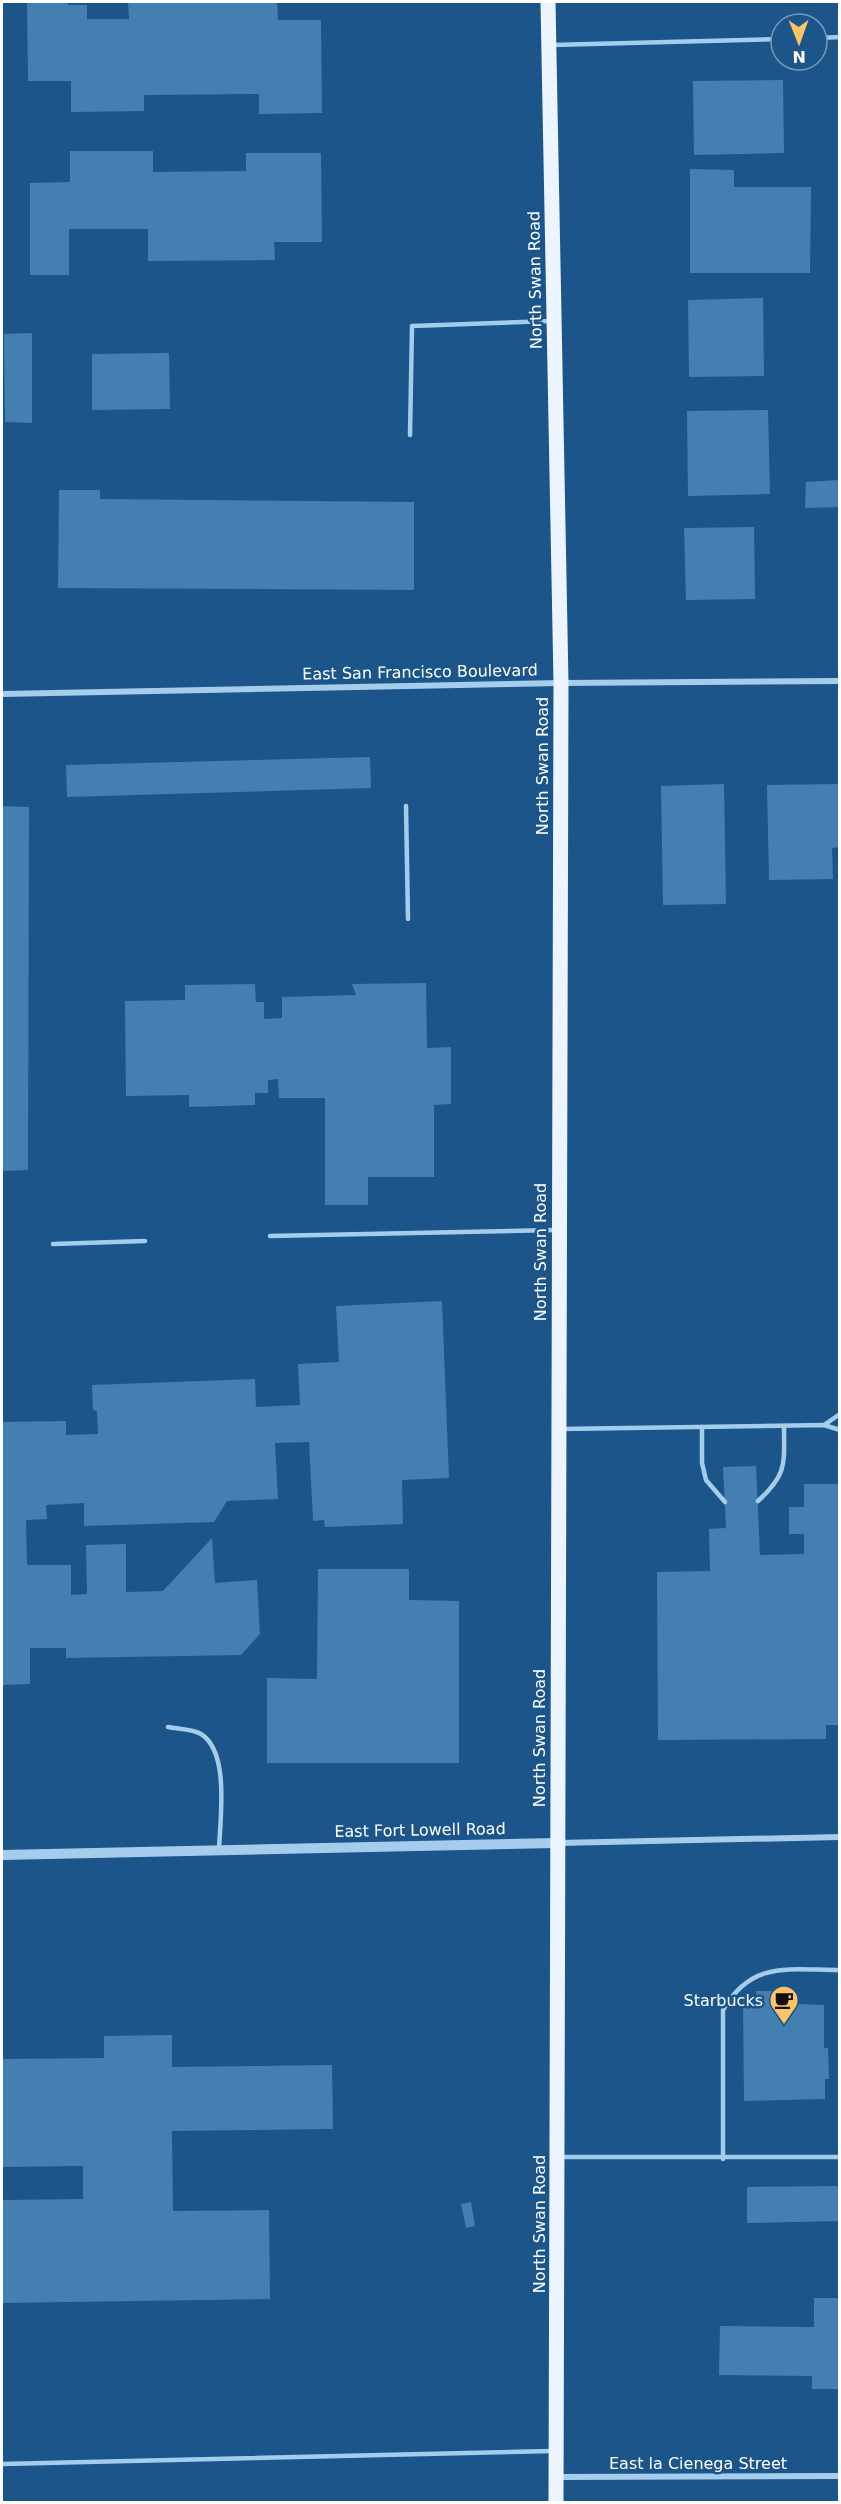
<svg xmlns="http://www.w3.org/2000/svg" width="841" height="2504" font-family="'DejaVu Sans',sans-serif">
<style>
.building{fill:#447fb2}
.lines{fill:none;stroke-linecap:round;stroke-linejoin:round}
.service{stroke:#a6ccec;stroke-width:4.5}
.minor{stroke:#a6ccec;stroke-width:6}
.tertiary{stroke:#a6ccec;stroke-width:10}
.primary{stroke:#ecf5ff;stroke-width:15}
.labels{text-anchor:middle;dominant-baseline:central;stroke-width:5;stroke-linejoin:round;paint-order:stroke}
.street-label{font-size:16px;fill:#fff;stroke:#1c5589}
.poi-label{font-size:16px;fill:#fff;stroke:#1c5589;text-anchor:end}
</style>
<rect width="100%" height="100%" fill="#1c5589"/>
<g class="building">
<path d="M27,2H68V5H87V19H129L128,2H277L278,20H321L322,113L259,114V94L144,95V111L71,112V81H28Z"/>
<path d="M783,80L784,153L694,155L693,81Z"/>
<path d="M70,151H153V172L246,171V153H321L322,242H274L275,260L148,261V229H69V275H30V183L70,182Z"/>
<path d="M690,169L734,170V187H811L810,273H690Z"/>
<path d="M763,298L764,376L689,377L688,300Z"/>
<path d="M32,333V423L5,422L4,334Z"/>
<path d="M169,353L170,409L92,410V354Z"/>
<path d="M768,410L770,494L688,496L687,411Z"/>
<path d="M839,480L840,507L805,508L806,482Z"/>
<path d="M59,490H100V499L414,502V590L58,588Z"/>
<path d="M754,527L755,599L686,600L684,528Z"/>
<path d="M370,757L371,788L67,797L66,765Z"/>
<path d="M724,784L726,904L663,905L661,786Z"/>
<path d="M840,784V847L832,848L833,879L769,880L767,785Z"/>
<path d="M2,806L29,807L28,1170L2,1171Z"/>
<path d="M426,983L427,1048L451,1047V1104L434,1105V1177H368V1205H325V1098H279L278,1079L268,1080V1093H255V1105L189,1107V1095L126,1096L125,1001L185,1000V985L255,984L256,1002H264V1019L282,1018V997L356,995L352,984Z"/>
<path d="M442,1301L449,1478L402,1480L403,1524L325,1527L324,1520L313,1521L309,1442L275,1443L278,1499L227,1501L214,1522L84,1526V1503L46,1505L47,1519L26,1520L27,1565H71V1595L87,1594L86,1545L126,1544V1592L163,1591L212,1538L215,1583L257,1580L260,1634L241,1655L66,1658V1648H30V1684L2,1685V1422L66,1421V1435L98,1434L97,1411L93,1410L92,1385L255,1379L256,1407L300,1405L298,1364L339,1362L336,1306Z"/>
<path d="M756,1466L760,1555L804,1554V1534H789V1507H804V1484H840V1725H826V1739L658,1740L657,1572L710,1571L709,1529L726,1528L723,1467Z"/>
<path d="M318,1569H409V1600L459,1601V1763H267V1678L317,1679Z"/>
<path d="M756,1991H777V2003L824,2005V2048H828L829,2079H825V2099L744,2101L743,2001H757Z"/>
<path d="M172,2035V2067L332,2065L333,2129L172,2131L173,2211L269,2210L270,2299L2,2303V2200L83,2199V2166L2,2167V2059L104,2058V2036Z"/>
<path d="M840,2186V2221L747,2223V2187Z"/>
<path d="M471,2202L475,2226L466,2228L461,2204Z"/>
<path d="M814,2298H840V2389H812V2376L719,2375L720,2326L814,2327Z"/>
</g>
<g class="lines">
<g class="service">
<path d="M817,38L840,37"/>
<path d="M552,45L781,39"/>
<path d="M410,435L412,326L551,321"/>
<path d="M406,806L408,919"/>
<path d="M270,1236L555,1230"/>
<path d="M53,1244L145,1241"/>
<path d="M824,1425L840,1414"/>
<path d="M702,1427V1463L706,1480L725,1502"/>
<path d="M560,1429L824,1425L840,1430"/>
<path d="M758,1501C788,1474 784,1463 784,1426"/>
<path d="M168,1727C178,1729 193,1729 201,1734C230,1752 220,1819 219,1850"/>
<path d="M560,2157H840"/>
<path d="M723,2159V2010C752,1960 789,1970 840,1970"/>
<path d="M2,2464L553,2451"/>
</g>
<g class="minor">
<path d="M2,694L561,683L840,681"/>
<path d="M558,1843L840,1837"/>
<path d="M558,2477L840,2476"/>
</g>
<path class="tertiary" d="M2,1855L556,1843"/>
<path class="primary" d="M548,2L561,683L556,2502"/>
</g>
<defs>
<g id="cafe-pin" transform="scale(1.5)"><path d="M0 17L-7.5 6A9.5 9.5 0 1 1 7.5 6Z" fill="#fcc464" stroke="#1c5589"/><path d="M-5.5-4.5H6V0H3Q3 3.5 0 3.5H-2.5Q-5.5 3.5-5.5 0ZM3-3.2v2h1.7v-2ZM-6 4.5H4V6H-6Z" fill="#111"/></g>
</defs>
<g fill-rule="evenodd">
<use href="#cafe-pin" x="784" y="2000"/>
</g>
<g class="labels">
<g class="street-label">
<text transform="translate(535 280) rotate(-91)">North Swan Road</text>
<text transform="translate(420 672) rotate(-1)">East San Francisco Boulevard</text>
<text transform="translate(542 766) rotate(-90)">North Swan Road</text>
<text transform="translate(540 1252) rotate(-90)">North Swan Road</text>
<text transform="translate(539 1738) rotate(-90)">North Swan Road</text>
<text transform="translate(420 1830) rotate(-1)">East Fort Lowell Road</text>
<text transform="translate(539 2224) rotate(-90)">North Swan Road</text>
<text x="698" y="2463">East la Cienega Street</text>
</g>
<g class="poi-label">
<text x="763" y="2000">Starbucks</text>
</g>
</g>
<rect width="841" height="2504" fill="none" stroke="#ffffff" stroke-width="6"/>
<g transform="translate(799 42) rotate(179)"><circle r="28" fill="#1c5589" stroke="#7799b8" stroke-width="1.5"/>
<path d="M0-4.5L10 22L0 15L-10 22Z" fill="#fcc464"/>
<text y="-9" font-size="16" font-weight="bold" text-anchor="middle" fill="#ffffff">N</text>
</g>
</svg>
